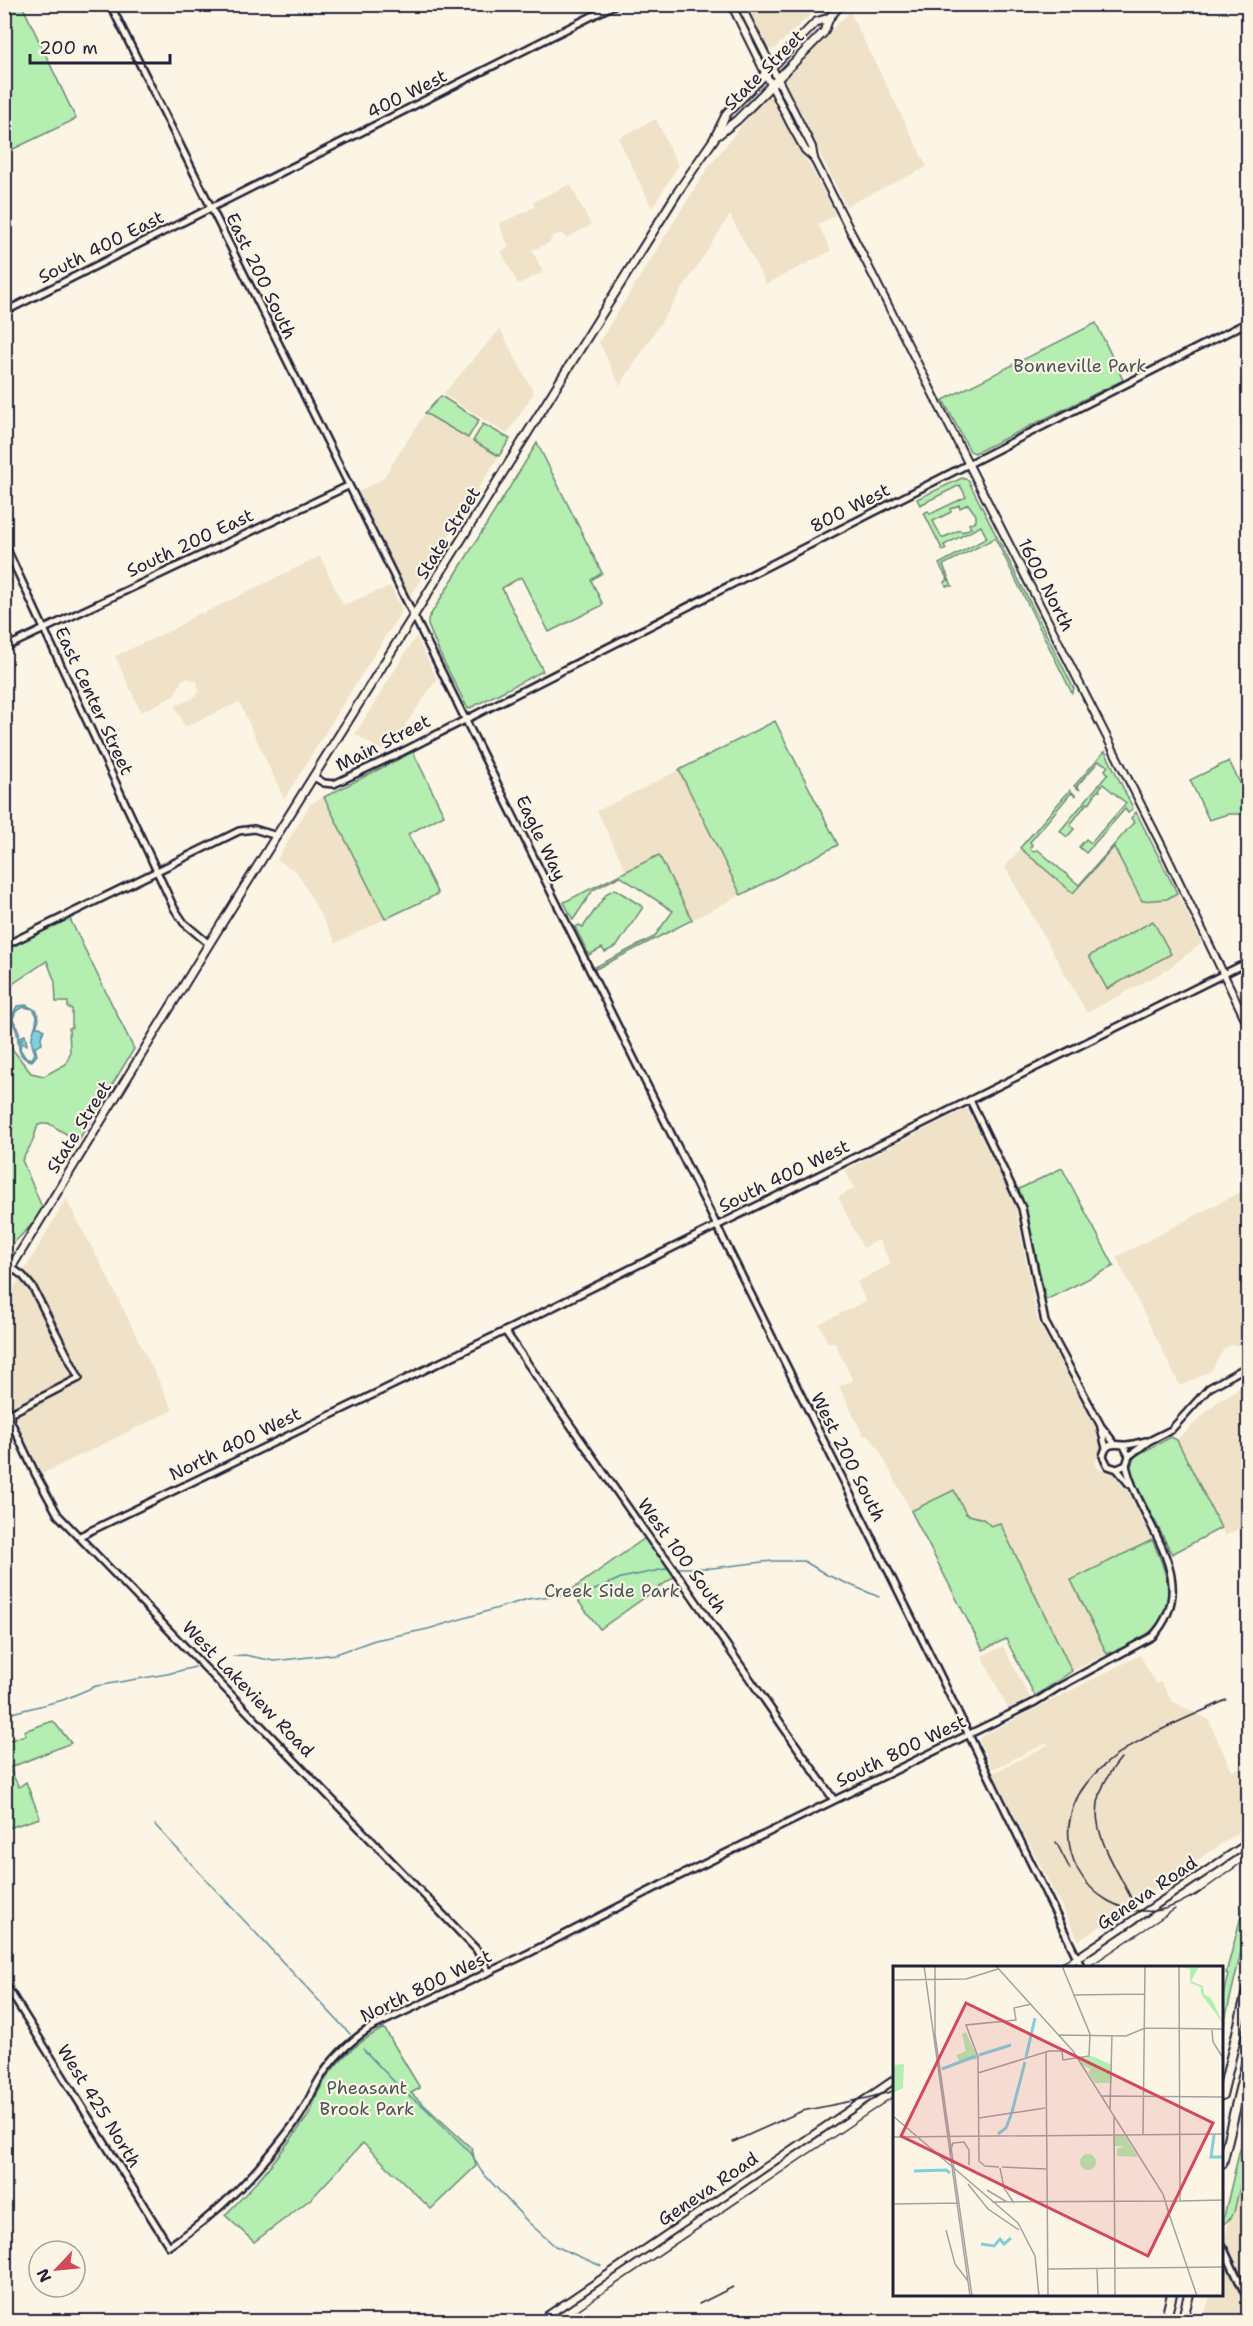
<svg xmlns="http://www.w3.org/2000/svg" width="1253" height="2326" font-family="'Shantell Sans',sans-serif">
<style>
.built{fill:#efe2c8}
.green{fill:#b5eeb1;stroke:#6c8876;stroke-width:1.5;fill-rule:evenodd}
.water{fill:#80d0db;stroke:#5a8a9b;stroke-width:1.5;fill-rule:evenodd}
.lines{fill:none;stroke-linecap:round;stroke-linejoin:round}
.stream{stroke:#5a8a9b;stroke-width:1.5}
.tertiary-casing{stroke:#22223b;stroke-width:10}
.secondary-casing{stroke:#22223b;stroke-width:10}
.primary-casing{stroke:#22223b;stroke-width:11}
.motorway-casing{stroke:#22223b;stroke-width:12}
.tertiary{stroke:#fcf5e5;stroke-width:5}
.secondary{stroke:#fcf5e5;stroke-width:6}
.primary{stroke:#fcf5e5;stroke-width:7}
.motorway{stroke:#fcf5e5;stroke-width:8}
.rail{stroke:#22223b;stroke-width:1.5}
.labels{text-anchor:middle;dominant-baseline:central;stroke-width:4.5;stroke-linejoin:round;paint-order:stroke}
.street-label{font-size:18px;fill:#22223b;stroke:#fcf5e5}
.park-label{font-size:18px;fill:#475558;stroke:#fcf5e5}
.inset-river{fill:none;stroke:#80d0db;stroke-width:3}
.inset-road{fill:none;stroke:#a5a1a1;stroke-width:1.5}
.view{fill:#d1495b;fill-opacity:0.15;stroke:#d1495b;stroke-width:3}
.inset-edge{fill:none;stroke:#22223b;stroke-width:3}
</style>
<rect width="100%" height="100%" fill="#fcf5e5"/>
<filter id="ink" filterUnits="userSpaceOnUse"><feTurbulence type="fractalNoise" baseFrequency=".0167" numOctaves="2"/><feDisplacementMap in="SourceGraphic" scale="12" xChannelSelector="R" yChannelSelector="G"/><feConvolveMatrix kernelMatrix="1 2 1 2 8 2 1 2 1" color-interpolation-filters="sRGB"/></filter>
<g filter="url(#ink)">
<g class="built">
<path d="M745,5H821L774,49H768Z"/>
<path d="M850,12L927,167L846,206L782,77Z"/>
<path d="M771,93L836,215L818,224L831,251L766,284L730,215L620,386L599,342L707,169L765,96Z"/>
<path d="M656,119L678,166L652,208L618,138Z"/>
<path d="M570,184L591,225L566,238L562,233L553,236L549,243L532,250L543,272L518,284L501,251L509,247L499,224L535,207L533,202Z"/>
<path d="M500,329L534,393L507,434L443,394Z"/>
<path d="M425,413L499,456L410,597L358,492L383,478Z"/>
<path d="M320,556L343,605L390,586L402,610L284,799L239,702L185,727L175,706L192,699L199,692L197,681L187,678L182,680L174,696L141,712L115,656L172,630L201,612L202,614Z"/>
<path d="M416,636L437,679L386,753L355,734Z"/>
<path d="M679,770L741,895L692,920L659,855L626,871L597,811Z"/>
<path d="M324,797L385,919L336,943L297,872L277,860L310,804Z"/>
<path d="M1114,847L1142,901L1167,899L1177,893L1202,943L1168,969L1087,1013L1005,867L1021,848L1073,892Z"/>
<path d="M967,1108L1015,1205L1038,1322L1102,1439V1451L1095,1462L1099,1470L1110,1469L1124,1480L1152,1540L1071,1580L1107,1654L1072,1671L1001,1524L991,1526L983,1519L966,1514L954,1490L911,1511L879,1450L870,1436L863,1435L839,1386L853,1381L834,1341L828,1343L819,1324L866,1301L857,1282L891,1264L879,1240L863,1248L838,1197L854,1189L845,1170Z"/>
<path d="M1248,1188V1346L1231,1345L1224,1349L1211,1371L1180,1386L1116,1257Z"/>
<path d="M66,1199L106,1274L173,1410L42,1474L5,1396V1304Z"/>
<path d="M1248,1383V1524L1225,1536L1177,1440L1217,1402Z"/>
<path d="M1003,1646L1030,1698L1008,1709L982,1656Z"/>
<path d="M1140,1655L1156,1684L1161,1682L1172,1701L1208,1719L1232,1771L1248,1765V1826L1079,1941L993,1773L1048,1745L1046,1743L993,1769L979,1741L980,1737Z"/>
<path d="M1248,2145V2321L1203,2322L1210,2295L1222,2294V2250Z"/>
</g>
<g class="green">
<path d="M10,5H22L76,119L5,153L4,7Z"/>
<path d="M1096,323L1123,380L975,453L970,451L943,400Z"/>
<path d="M441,396L479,420L468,438L425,413Z"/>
<path d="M483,424L510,439L499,456L473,441Z"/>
<path d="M537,443L602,573L591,580L603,605L549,632L521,577L502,588L543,671L468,709L440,654L428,625V619Z"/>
<path d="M962,478L968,480L1074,689L1072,693L995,538L943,565L952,586H946L944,582L948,580L939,564L987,538L981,526L944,545L946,549L943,551L924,513L928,511L930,514L966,497L960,485L920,505L917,499ZM968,504L976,515V521L969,524L971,528L962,532L960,530L942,538L933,521L951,512L950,509L959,505L960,508Z"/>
<path d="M775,721L838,845L741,895L679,770Z"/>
<path d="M1105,751L1133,808L1128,813L1125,809L1086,853L1079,847L1086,839L1091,843L1126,803L1103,784L1099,789L1100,791H1097L1089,804L1087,803L1070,825L1074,829L1067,837L1060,831L1108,774L1105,770L1108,766L1099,761L1077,786L1080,790L1074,786Z"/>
<path d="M413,752L444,815L408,834L438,894L385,919L324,797Z"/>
<path d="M1229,761L1248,799V814H1228L1209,820L1190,780Z"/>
<path d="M1070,790L1076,796L1071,793L1030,842L1032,845L1030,848L1033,851L1038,850L1079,885L1134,822L1131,818L1136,812L1177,893L1167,899L1142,901L1114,847L1073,893L1020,848Z"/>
<path d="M659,855L692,920L596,969L595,967L654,937L673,911L620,876L593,890L573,920L564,902Z"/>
<path d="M615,889L643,907L617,946L605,952L602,948L589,955L575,927L579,925L583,927L607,893Z"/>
<path d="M68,915L134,1049L78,1141L48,1123L38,1125L32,1143L22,1160L44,1212L5,1252V946ZM47,961L55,982L56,1002H68V1008L72,1009V1027L69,1028L70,1053L66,1064L44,1076L31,1073L13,1050L8,1036L5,1012L7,998L14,983Z"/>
<path d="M1153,921L1171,954L1107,989L1089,956Z"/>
<path d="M1062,1168L1114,1266L1046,1300L1025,1207L1019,1189Z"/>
<path d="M1171,1437L1177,1440L1221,1528L1172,1554L1129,1471L1135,1456Z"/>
<path d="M954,1490L966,1514L983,1519L991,1526L1000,1523L1072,1671L1035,1696L1006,1639L983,1650L911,1511Z"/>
<path d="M648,1536L678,1574L600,1629L570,1591Z"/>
<path d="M1152,1540C1169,1575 1181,1612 1141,1639C1131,1645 1119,1649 1107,1654L1071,1580Z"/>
<path d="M53,1721L71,1743L9,1768L19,1787L26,1782L40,1818L5,1829V1729L10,1740L26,1735L24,1731Z"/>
<path d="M1248,1890V1922L1222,2033V2000L1228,1974L1226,1973Z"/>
<path d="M384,2028L420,2088L411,2093L472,2149L476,2166L431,2209L363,2143L312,2198L254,2242L225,2215C256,2185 283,2151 308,2116C313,2108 315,2099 319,2091C333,2063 357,2042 384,2028Z"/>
<path d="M1248,2115V2153L1234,2212L1231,2218L1222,2225Z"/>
</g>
<path class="water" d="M26,1005L37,1011L39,1019L36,1027H40L44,1030L41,1037L42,1044L35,1047L37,1055L32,1061C15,1058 20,1045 17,1033C16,1028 13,1023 11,1018L17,1006ZM24,1007L33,1009L37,1016C36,1033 27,1035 35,1053L32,1059L25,1057L20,1049L21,1043L27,1045L25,1035L22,1036V1040L20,1041L19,1032L13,1019L16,1011Z"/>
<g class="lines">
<g class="stream">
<path d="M675,1568H712L772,1561H804L827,1575L879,1597"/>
<path d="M233,1656L245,1655L274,1661L336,1654L375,1640L428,1629L528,1599L574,1593L586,1594L621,1578L670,1568"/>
<path d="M4,1715L63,1700L96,1686L167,1674L195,1667"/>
<path d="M155,1825L350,2034"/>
<path d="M363,2049L404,2092L424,2107L471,2153L481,2171L528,2222L555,2246L601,2266"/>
</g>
<g class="tertiary-casing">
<g id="tertiary">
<path d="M110,4L938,1671L1082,1968"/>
<path d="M4,312L616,4"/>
<path d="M4,543L174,908L184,923L209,944"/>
<path d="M4,648L348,486"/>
<path d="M314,777L324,783L334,784L402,752L1248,322"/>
<path d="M4,946L239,831L254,829L277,836"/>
<path d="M970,1100L1022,1208L1045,1322L1101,1426L1114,1443"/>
<path d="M4,1262L23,1276L33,1288L79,1378L11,1413L10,1420L36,1475L58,1515L476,1949L489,1972"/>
<path d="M505,1331L654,1545L666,1558L834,1800"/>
<path d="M1101,1428L1106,1448"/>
<path d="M1124,1446L1129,1456L1126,1465L1117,1469L1108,1466L1103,1456C1107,1441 1115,1445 1126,1445C1132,1445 1140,1442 1146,1441"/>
<path d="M1129,1456L1149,1441L1171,1430L1209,1388L1248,1366"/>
<path d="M1117,1469L1129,1484"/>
<path d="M80,1536L505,1331L1248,962"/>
<path d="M4,1982L169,2246C221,2212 260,2170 297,2120C306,2108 311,2093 319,2080C332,2058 349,2042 370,2028L529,1953L665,1883L1035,1702L1059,1687L1153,1636C1204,1580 1139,1523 1126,1465"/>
<path d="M1222,2245L1248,2300"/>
</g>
</g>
<g class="secondary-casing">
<g id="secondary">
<path d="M731,4L790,123L805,150L814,158"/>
<path d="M740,4L812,147L814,159L1163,848L1248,1025"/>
<path d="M1062,1968L1248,1843"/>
<path d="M538,2322L894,2080"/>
</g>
</g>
<g class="primary-casing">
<g id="primary">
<path d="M718,135L737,120L824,32L829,18L841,4"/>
<path d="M4,1279L209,944L679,190L714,139L727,113L816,22L829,18"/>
</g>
</g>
<g class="motorway-casing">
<g id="motorway">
<path d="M1222,2095L1248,1987"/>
<path d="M1222,2164L1248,2056"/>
<path d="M1165,2322L1172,2294"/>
<path d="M1182,2322L1189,2294"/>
</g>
</g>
<use href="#tertiary" class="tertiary"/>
<use href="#secondary" class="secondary"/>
<use href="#primary" class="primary"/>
<use href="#motorway" class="motorway"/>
<g class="rail">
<path d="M1121,1758C1075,1812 1105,1846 1132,1900"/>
<path d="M1056,1842L1070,1869"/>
<path d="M1200,1892C1186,1900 1171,1909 1154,1911C1085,1916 1043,1839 1086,1784C1119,1742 1179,1723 1226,1700"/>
<path d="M1195,1896L1248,1858"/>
<path d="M1087,1968L1175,1909"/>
<path d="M733,2142L802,2111L867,2098L894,2091"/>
<path d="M699,2304L733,2287"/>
<path d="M560,2322L894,2096"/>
<path d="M633,2322L643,2316"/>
</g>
</g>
</g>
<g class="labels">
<g class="street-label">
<text transform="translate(764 70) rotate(-45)">State Street</text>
<text transform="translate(407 94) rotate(-27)">400 West</text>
<text transform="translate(101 247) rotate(-27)">South 400 East</text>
<text transform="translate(261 276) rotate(64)">East 200 South</text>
<text transform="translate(850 508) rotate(-27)">800 West</text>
<text transform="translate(448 533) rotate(-58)">State Street</text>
<text transform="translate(190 543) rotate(-25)">South 200 East</text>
<text transform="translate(1046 585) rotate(63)">1600 North</text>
<text transform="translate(94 701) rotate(65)">East Center Street</text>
<text transform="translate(383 743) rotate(-27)">Main Street</text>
<text transform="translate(541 838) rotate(64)">Eagle Way</text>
<text transform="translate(79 1127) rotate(-58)">State Street</text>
<text transform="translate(784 1176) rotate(-26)">South 400 West</text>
<text transform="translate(235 1444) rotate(-26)">North 400 West</text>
<text transform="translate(848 1457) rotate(63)">West 200 South</text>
<text transform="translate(682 1556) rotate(54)">West 100 South</text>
<text transform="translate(248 1689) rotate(46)">West Lakeview Road</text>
<text transform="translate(901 1751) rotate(-26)">South 800 West</text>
<text transform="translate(1147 1893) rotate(-34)">Geneva Road</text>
<text transform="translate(426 1986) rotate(-26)">North 800 West</text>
<text transform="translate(99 2106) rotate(58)">West 425 North</text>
<text transform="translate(708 2189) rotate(-34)">Geneva Road</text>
</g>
<g class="park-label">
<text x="1080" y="366">Bonneville Park</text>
<text x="612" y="1591">Creek Side Park</text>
<text x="367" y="2088">Pheasant<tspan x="367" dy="21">Brook Park</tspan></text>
</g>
</g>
<g transform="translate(893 1966)">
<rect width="330" height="330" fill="#fcf5e5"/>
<path d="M286,0L306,1L298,15L310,20L311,28L318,32L330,57L308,28V21L297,17V3ZM73,66L85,93L67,96L63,89L73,85L69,68ZM199,90L219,99V117H202L195,106L198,103L189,99L187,93ZM11,98L10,122L0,127V99ZM220,170H232L245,191L224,190V183L231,180H220ZM187 196a8 8 0 1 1 16 0a8 8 0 1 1-16 0Z" fill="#b5eeb1"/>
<path class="inset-river" d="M86,89L118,79M133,91L142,52M49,103L83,90M105,168L113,162L119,146L132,96M321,169L318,191H330M21,205L53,204L57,207M88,278L101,280L107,273L111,278L118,272"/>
<path class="inset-road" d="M31,0L77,330M42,0V68L79,330M103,0L180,85L270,228L275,244M286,0L287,235M0,14L73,13L105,3M180,29L252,28M319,64L320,76L330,92M166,69L233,70L252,62L330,63M153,86L155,330M85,107L156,85H169L170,94L196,90L197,68L169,0M209,130L330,131M217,143L219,69M0,150L125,257L142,290L146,330M221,150L222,330M86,152L152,142M250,169L252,0M0,171L330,168M57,187L60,177L71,176L76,184V199M106,201L92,200L86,195L85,91L73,59L123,54L121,42L138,38M109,201L153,203M107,202L111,222L121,237M75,218L95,243L126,264M94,224L114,236M288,235L330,234M99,236L288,235M0,238L66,237M274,242L304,330M53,264L62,298L75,315M155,303L330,301M204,303L205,330"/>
<path class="view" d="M73,37L320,157L255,290L8,170Z"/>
<rect width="330" height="330" class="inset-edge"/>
</g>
<rect width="1253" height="2326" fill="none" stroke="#fcf5e5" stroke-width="24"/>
<rect x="12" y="12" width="1229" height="2302" fill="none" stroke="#22223b" stroke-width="2" filter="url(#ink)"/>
<g transform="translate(57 2269) rotate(244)"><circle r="28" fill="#fcf5e5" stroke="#a5a1a1" stroke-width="1.5"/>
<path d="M0-4.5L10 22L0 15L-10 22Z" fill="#d1495b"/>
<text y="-9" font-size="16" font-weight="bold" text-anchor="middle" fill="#22223b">N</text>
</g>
<path d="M30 54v9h140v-9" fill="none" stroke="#22223b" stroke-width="3"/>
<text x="39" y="54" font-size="18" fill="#22223b" stroke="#fcf5e5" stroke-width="4.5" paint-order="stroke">200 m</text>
</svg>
